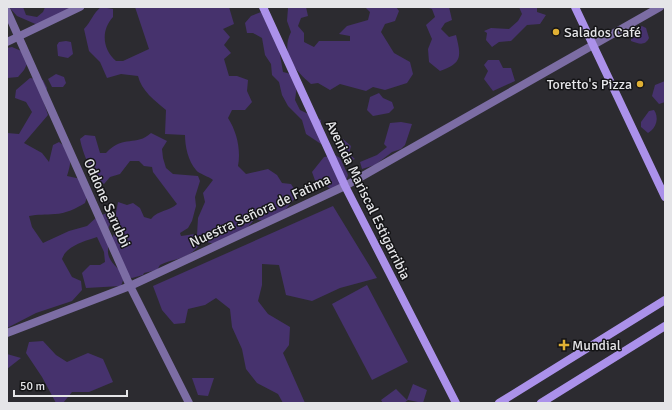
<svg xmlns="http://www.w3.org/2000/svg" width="672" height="410" font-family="Signika,sans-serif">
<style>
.green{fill:#46326d}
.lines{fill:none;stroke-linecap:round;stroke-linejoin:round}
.street{stroke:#7c6da4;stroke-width:8}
.secondary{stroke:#ab91ea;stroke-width:8}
.poi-dot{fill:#e0b034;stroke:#141416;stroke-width:1.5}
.labels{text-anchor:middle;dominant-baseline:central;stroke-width:3;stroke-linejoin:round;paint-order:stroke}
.poi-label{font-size:14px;fill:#e5e5e8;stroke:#141416;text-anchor:start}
.street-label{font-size:14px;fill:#e5e5e8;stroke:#141416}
</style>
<rect width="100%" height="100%" fill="#2c2b30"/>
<g class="green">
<path d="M9,7H23L26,15L37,17L43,12L45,7H71L40,26L17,16Z"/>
<path d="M101,7L113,9V17C101,30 102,49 116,61H123L149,49L135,7H229L234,24L223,29L230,37L224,45L231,53L224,59L229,76H237L248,80L247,91L252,102L245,110H232L228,118C237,132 241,150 238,166L246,174L268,169L277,175L282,183L291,184L298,195L279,217L268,222L255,219L247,228L218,245L203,241L197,235L198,218L205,202L203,193L213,180C208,176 199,174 196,170C188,161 185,146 185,135L165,134L166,110C155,101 141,90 138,76L121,74L107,78L100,62L89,51L84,29C91,22 93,13 101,7Z"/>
<path d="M291,7H306L308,16L301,18L298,26L304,33V42L314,47L319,41H350V36L339,34L347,26L368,20L370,12L365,7H396L399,11L395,21L385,24L381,32L394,53L410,62L413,74L407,83L385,90L373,87L366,91L340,84L330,90L318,83L311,84C295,70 280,54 291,32L287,21L288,8Z"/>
<path d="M426,7H449L452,20L445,23L441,29L449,37L456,35C461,56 463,63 440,71L429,62L428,49L432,39L426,25L435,17L432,9Z"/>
<path d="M519,7H540L537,8V12L546,15L540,24L527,25L511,41L499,42L492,47L486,40L487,33L484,31L491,28L509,29L518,21L522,14Z"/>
<path d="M261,12L279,49L283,72L291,74L297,85L295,100L300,110L321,120V144L306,134L302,120L288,106L282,95L279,82L272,75L271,64L265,55L262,38L253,33H247L245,23L251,16Z"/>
<path d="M642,26L646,28L649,38C645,46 639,44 631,41V32Z"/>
<path d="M66,41L71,42L73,54L68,58L58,56L57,45L59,42Z"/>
<path d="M12,47L26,53L29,60L24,70L18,77L7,78V48Z"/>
<path d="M488,60H499L503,68H511L515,81L493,91L484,79L488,71L484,65Z"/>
<path d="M56,74L64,77L66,83L63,87H52L48,79Z"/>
<path d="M30,78L43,80L47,88L43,100L48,115L24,143L42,153L49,162L53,145L59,142C73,152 72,160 67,176L81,179L88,194L85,203C77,208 65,214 55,214C45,215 38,214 29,216L32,227L43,243L69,231L87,226L98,216L108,213L110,224L106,234C109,241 108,243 108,250C107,260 117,268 124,274L120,264V254L114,252L112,238L119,224L115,218L118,202L127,205L133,203L140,208L144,217L151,219C158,210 170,211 177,204L153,172L152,167L144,166L139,161H130L120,174L110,177L104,184C92,175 83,155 80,139L85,135L95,136L100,153H106C124,134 136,147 151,133L167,141L162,149L163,158L166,168L173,174L198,176L200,181L195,197L196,206L192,221L188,228L180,233L181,236L195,234L200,245C185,261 177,257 160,265L157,270L144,273L143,275L132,278L125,275L121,286L86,288L82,273L90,265H100L105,262L104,252L97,237C85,241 66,246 62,259L72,277L81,281L82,290L72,301L36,313L7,328V133L19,134L32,112L26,102L15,98L16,90Z"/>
<path d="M665,81V102L659,104L652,96L655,85Z"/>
<path d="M379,93L383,98L392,102L394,108L389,113L373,116L367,110L370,97Z"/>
<path d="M654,110C659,117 657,128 648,133L641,127V122L649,111Z"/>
<path d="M401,122L412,124L405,145L401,149L392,152L375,165L362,169L360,162L377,155L387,147L384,144L390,123Z"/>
<path d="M343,139L351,146L349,154L355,159L347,162L340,155L337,141Z"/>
<path d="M335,155L340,158L348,175L345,186L333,191L325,185L317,186L312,172L324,157Z"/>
<path d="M333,206L377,278L340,288L312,301L286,295L279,265L262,264V285L258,301L268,314L290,327L289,345L283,353L305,403H283L278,394L257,383L246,369L242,349L232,327L230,309L216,298L205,305L188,309L185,323L174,324L162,310L153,286Z"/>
<path d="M367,285L408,362L372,380L332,304Z"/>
<path d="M43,341L56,355L67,362L88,353L103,359L113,382L89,392H72L63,403H56L42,377L26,353L29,342Z"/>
<path d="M7,354L21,358L7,369Z"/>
<path d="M192,378H214L208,396L198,395Z"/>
<path d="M413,384L427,390L423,403L408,400L404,403H383L381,400L396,389L407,400Z"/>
</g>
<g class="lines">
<g class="street">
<path d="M7,11L130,286L189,403"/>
<path d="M7,42L80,7"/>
<path d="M7,333L130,286L345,186L660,7"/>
</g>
<g class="secondary">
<path d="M263,7L345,186L456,403"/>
<path d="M575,7L665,197"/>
<path d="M499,403L665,300"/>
<path d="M541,403L665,326"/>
</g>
</g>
<g class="poi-dot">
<circle cx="556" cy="32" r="4"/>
<circle cx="640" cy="84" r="4"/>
<path d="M562 339h4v4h4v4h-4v4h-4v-4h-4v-4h4z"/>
</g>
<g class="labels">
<g class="poi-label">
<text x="564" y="32">Salados Café</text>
<text x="632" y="84" text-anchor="end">Toretto's Pizza</text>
<text x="572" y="345">Mundial</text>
</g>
<g class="street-label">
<text transform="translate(368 200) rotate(64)">Avenida Mariscal Estigarribia</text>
<text transform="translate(107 203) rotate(66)">Oddone Sarubbi</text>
<text transform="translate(260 211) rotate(-25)">Nuestra Señora de Fatima</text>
</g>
</g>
<rect width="672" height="410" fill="none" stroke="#e5e5e8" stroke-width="16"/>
<path d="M14 390v6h113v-6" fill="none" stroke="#e5e5e8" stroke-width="2"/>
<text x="20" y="390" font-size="12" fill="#e5e5e8" stroke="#141416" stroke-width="3" paint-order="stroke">50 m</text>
</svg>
